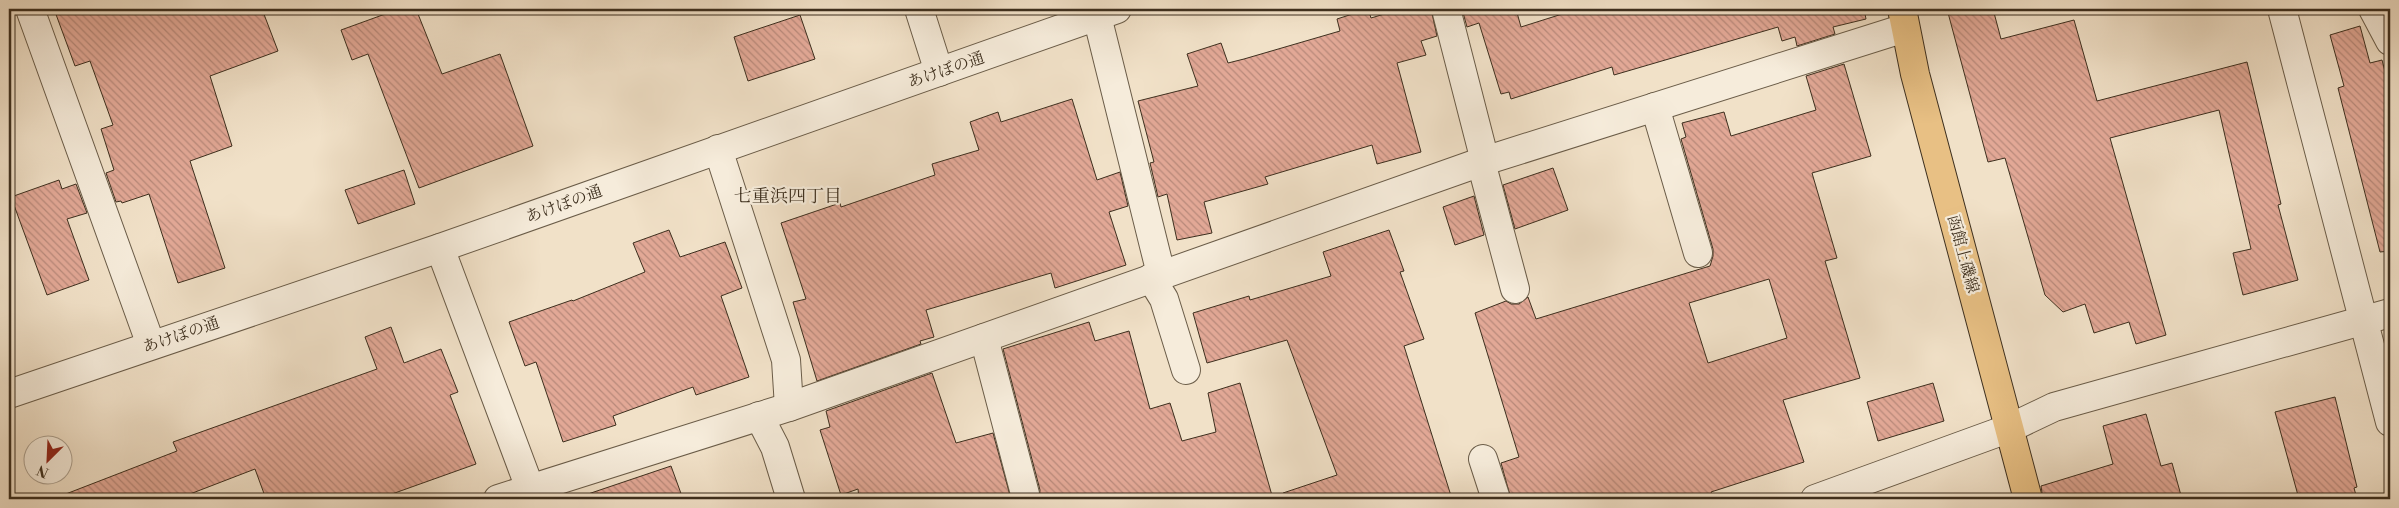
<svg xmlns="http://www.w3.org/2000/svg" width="2399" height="508" font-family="'Libre Bodoni','Noto Serif JP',serif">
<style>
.water{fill:url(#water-ripples);stroke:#768575}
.building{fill:url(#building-back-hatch);stroke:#3d2f1e;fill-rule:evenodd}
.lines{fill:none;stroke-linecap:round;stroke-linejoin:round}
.minor-casing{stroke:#6a5c48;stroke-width:30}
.major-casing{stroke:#3d2f1e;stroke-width:30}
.minor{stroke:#f6ecdb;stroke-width:28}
.major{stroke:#e8c084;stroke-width:28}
.labels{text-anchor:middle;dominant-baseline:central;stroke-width:4.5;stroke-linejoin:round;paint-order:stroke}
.street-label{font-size:16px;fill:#3d2f1e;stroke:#f6ecdb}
.neighbourhood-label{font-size:18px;fill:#3d2f1e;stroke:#f6ecdb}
</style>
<defs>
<pattern id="water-ripples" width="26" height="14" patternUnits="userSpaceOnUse" patternTransform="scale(1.25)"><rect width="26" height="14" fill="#9cbeaf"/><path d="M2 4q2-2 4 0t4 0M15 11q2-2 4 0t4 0" fill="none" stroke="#809b8e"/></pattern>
<pattern id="building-back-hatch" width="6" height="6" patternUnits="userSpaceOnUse" patternTransform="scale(1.25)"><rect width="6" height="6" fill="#e2a896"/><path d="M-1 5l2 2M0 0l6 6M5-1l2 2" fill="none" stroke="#b8897a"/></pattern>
</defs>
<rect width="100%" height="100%" fill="#f1e1c8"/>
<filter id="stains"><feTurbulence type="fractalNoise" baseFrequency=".004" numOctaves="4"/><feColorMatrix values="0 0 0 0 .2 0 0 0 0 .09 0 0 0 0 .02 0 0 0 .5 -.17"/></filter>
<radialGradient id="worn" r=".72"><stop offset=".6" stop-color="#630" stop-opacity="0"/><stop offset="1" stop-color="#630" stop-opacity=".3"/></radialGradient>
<path class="water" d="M9,481H10L17,499H9Z"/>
<g class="building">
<path d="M54,9H262L278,51L210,76L232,146L190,161L225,268L178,283L149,194L122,203L121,201L116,202L106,173L114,170L101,129L113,125L90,61L75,66Z"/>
<path d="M399,9H416L442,74L500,54L533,146L419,188L368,54L352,60L341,30Z"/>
<path d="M1368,9L1371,18L1401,9H1431L1437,36L1421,41L1426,55L1397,63L1421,152L1377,164L1372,145L1265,177L1268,184L1204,202L1212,233L1177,240L1167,194L1158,197L1150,163L1154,162L1138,101L1198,86L1187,54L1221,43L1228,63L1244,59L1340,31L1337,19Z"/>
<path d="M1462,9H1516L1521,27L1578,9H1864L1866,19L1833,27L1835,34L1797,46L1795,37L1782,41L1778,27L1614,75L1612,67L1511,99L1509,92L1501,94L1479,23L1467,27Z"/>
<path d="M1947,9H1993L2001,39L2074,20L2097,101L2247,62L2281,204L2278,205L2298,280L2243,295L2233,253L2251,249L2219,110L2110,138L2166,335L2136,344L2129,322L2094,333L2085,304L2063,312L2045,295L2005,158L1988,162Z"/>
<path d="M800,15L815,59L748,81L734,37Z"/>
<path d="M2360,26L2370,63L2382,60L2390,91V251L2380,252L2338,88L2344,86L2330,35Z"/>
<path d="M1844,64L1871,156L1812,173L1837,258L1825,261L1860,378L1783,400L1804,462L1711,492L1714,499H1511L1501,463L1519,457L1475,313L1506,301L1511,304H1519L1528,297L1536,319L1710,266L1713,256V249L1681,139L1686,137L1682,123L1724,112L1731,136L1816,110L1806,76ZM1769,279L1787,338L1708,363L1689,303Z"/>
<path d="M1072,99L1097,180L1120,172L1128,206L1109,212L1126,265L1055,288L1051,273L926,310L934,337L920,341L921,344L817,381L793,302L806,299L781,223L840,203L841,207L935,175L932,164L979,150L970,122L998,112L1001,122Z"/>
<path d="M1553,168L1568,210L1515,229L1503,185Z"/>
<path d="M404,170L415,204L358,224L345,190Z"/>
<path d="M59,180L62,189L76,184L87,213L67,219L89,280L47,295L11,197Z"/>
<path d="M1474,196L1484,235L1455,245L1443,207Z"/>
<path d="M669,230L680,257L725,242L742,288L721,296L749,377L696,395L693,387L613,416L616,425L563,442L536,362L525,366L509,322L572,300L573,301L645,272L633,243Z"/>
<path d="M1389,230L1404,271L1400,272L1424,339L1404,346L1452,499H1284L1283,493L1337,475L1287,340L1207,363L1193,313L1249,296L1250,300L1331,276L1323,252Z"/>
<path d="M1089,322L1095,341L1129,331L1150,409L1170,403L1182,441L1216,432L1208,393L1240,383L1273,499H1039L1040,490L1003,349Z"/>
<path d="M391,327L404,363L441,349L458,392L450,395L476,464L378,499H266L255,469L177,499H59L58,497L177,451L173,442L377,369L365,337Z"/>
<path d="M932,373L956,443L993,433L1011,499H859L858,489L841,495L820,430L830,427L826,411Z"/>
<path d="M1933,383L1944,421L1878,441L1867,402Z"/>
<path d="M2335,397L2357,487L2354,488L2357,499H2299L2275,412Z"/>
<path d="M2146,414L2161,466L2172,463L2182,499H2043L2041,486L2113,464L2103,426Z"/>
<path d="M671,466L683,499H589L588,494Z"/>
</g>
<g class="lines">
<g class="minor-casing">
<g id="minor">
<path d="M30,9L151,345"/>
<path d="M919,9L939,72"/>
<path d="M1446,9L1485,161"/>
<path d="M2282,9L2390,422"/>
<path d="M2373,9L2390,41"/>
<path d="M1097,16L1161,274"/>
<path d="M1655,107L1698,253"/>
<path d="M718,149L786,360L789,407"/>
<path d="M1481,162L1515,289"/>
<path d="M440,248L534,499"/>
<path d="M1151,278L1164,299L1186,370"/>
<path d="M984,338L1025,494"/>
<path d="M9,394L440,248L1117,9"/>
<path d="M759,416L775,447L791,499"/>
<path d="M1483,459L1496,499"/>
<path d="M498,499L789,407L1481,162L1905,28"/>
<path d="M1815,499L2010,428L2054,407L2390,313"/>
</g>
</g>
<g class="major-casing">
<path id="major" d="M1902,9L1915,74L2028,499"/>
</g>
<use href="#minor" class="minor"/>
<use href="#major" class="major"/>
</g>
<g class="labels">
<g class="street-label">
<text transform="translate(946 70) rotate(-19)">あけぼの通</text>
<text transform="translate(564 204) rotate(-20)">あけぼの通</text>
<text transform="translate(1963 254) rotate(75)">函館上磯線</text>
<text transform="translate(181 335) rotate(-19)">あけぼの通</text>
</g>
<g class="neighbourhood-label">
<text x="788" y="196">七重浜四丁目</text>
</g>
</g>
<rect width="2399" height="508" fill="none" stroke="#f1e1c8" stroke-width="30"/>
<rect x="10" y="10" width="2379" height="488" fill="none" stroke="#3d2f1e" stroke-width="2.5"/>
<rect x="15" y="15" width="2369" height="478" fill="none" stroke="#3d2f1e"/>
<g transform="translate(48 460) rotate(204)"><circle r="24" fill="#f6ecdb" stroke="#aca08f"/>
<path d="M0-4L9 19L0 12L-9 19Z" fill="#8f2418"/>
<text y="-8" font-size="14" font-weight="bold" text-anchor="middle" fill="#3d2f1e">N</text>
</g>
<rect width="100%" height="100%" filter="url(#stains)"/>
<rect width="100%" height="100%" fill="url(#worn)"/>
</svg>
